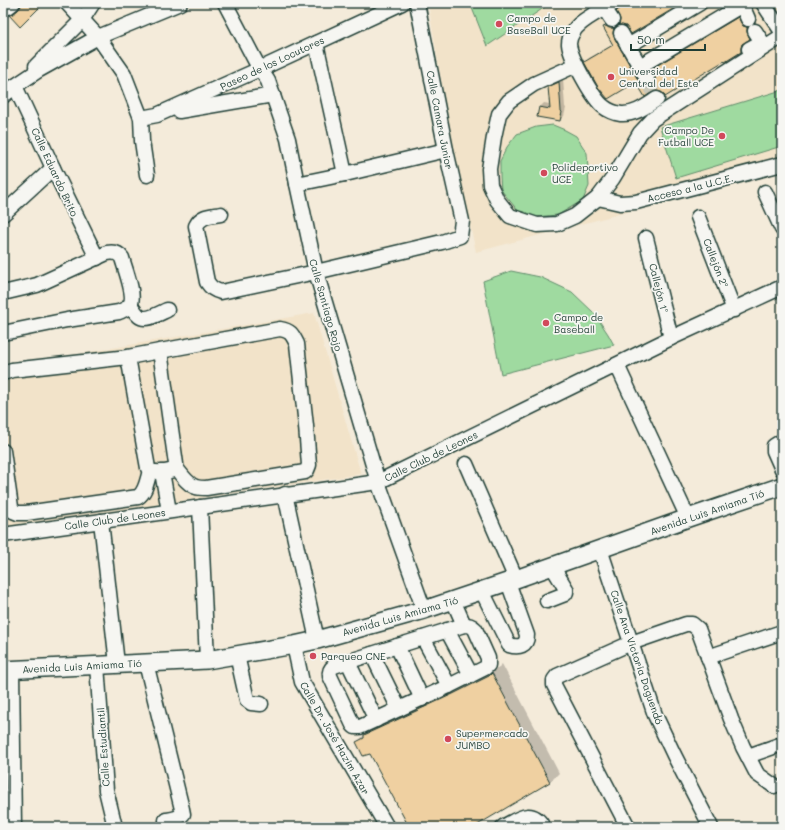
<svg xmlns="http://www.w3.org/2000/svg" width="785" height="830" font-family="Mali,sans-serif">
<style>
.built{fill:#f2e3c9}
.pitch{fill:#9fdaa0;stroke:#5f8c6a}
.shadow{fill:#0003}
.building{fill:#efd0a1;stroke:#1f3d34}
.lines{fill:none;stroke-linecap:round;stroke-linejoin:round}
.minor-tunnel{stroke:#c9c8b9;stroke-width:14;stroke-dasharray:14 7;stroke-linecap:butt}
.minor-casing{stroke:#1f3d34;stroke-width:17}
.major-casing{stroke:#1f3d34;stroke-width:20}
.minor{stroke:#f6f6f2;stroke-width:14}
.major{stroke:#f6f6f2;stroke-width:17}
.poi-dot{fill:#d1495b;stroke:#f6f6f2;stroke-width:1.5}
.labels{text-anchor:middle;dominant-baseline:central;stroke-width:3.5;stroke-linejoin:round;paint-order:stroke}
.poi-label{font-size:10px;fill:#1f3d34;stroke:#f6f6f2;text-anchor:start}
.street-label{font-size:10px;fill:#1f3d34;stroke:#f6f6f2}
</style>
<rect width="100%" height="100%" fill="#f4ebda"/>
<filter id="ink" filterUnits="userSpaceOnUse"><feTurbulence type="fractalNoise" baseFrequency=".025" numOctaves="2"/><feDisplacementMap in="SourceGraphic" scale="8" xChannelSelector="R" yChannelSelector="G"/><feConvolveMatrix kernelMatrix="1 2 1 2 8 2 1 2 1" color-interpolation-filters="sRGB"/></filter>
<g filter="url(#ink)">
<g class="built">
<path d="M428,3H782V171L476,252L453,150Z"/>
<path d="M314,313L361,474L3,528V367Z"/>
</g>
<g class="pitch">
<path d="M470,3H551L487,46Z"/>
<path d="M782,90V146L676,178L660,127Z"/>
<path d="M553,125L565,130L576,136L587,153L589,186L583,200L558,215L535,217L519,212L501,190L500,177V161L507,147L517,134L536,127Z"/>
<path d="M511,271L540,277L572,292L594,313L608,334L614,345L501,374L483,281Z"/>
</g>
<g class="shadow">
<path d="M22,3H42L10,15L3,22V4L6,8L12,13L17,9L21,7Z"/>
<path d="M742,14L751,24L750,27L753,34L745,41L744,44L745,47L741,51L665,93L657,90L645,95L637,81L586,62L589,58L614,44L604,27L608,23L617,24L616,28L617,33L651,84L656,83V75L652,69L656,66Z"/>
<path d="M563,79L565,107L566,108L564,116L560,120L540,107L544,103L550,104L549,87L553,83Z"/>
<path d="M502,664L559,773L550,782L472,827H411L370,753L357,742L374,726L463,685L499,667Z"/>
</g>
<g class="building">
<path d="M21,3H44L20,27L9,15L13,14L18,10L21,6Z"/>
<path d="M622,3H683L631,34L626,26L621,25H619L620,19L616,11L621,8Z"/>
<path d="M738,17L743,26L747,27V32L750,39L742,44L741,48V52L725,62L724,61L665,97L664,94L661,92L657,91L652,92L645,97L636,82L608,99L598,87L584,62L613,45L603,27L606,26L609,28H614L613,33L614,37L640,83L643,86L647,87H651L654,84L655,79V75L651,69Z"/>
<path d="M559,82L561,111L562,112L560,121L537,117L539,107L550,109L548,87Z"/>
<path d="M492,673L550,782L474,827H409L370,754L363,756L356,742L364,738V735L453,694L489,676Z"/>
</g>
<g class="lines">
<path class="minor-tunnel" d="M647,79L654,94"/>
<g class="minor-casing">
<g id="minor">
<path d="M67,3L98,37L124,74L141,118L142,141L147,175"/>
<path d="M225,3L257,64L268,81L288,139L297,184L316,272L378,482L424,610"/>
<path d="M741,3L748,19"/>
<path d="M763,3L782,32"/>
<path d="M8,7L13,3"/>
<path d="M604,8C594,15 579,21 573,32C571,35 569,40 569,44C570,57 593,99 604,107C609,111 615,113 621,114C635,115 646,106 657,99"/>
<path d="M612,20L604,8L614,3"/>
<path d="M621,33L647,79"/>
<path d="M316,43L345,174"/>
<path d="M628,46L700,3"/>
<path d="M749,49L762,42L755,31"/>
<path d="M576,65L534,84L509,101L499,114L494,137L489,169L490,185L497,200L510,216L537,225L557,224L575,216L598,198L613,178L640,133L653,119L782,36"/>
<path d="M36,66L82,20L93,3"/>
<path d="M640,66L742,5"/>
<path d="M15,86L53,168L97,258"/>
<path d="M3,96L15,86L39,70L98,37L180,3"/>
<path d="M179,111L273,95"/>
<path d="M141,118L157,115L260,69L402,3"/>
<path d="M297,184L345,174L446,150"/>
<path d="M765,192L782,229"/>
<path d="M598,198L620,203L636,202L782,164"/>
<path d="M3,214L53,168"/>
<path d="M221,214C211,216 201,215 196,226L207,282C211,288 214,290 221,292L316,272L442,242L460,236L462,221L446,150L417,3"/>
<path d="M698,217L734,310"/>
<path d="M646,238L671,338"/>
<path d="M3,293L37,285L107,253C113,252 118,252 122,258C125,269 136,296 130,305C127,309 123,310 119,312L67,320L3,333"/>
<path d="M130,305C133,308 135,313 139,316C146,322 160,313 167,310"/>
<path d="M128,357L148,468L150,471C158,473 169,473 176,468V464L160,351"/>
<path d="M617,365L688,518"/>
<path d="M3,373L12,370L128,357L160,351L280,329C291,331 292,334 297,344L306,426L309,465L307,470L305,472L206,488C203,488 199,488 196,487C188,485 181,474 176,468"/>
<path d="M782,441L774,446V451L782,469"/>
<path d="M3,451L11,507L13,511L18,513H26L138,497C146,492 147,480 150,471"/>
<path d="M466,464L516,579"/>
<path d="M162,472L169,511"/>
<path d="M285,494L317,640"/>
<path d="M200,507L207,660"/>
<path d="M101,521L117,664"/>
<path d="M3,535L378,482L671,338L782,287"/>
<path d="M600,549L655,715L674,755L711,827"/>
<path d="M482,591L509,645C519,648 527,646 527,635L508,582"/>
<path d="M453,600L464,625"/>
<path d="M547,601L565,594L566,592V589L552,566"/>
<path d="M464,625C469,625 471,625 475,629L488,658V665L485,668L449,686L360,727H355L353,725L330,676C329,671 330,669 334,666Z"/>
<path d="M447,630L471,675"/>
<path d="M423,638L449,686"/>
<path d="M294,645L302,682L387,827"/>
<path d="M397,646L422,699"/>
<path d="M372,654L399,709"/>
<path d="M237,655L247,700L251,703L261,704"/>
<path d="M708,657L782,632"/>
<path d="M348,662L376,720"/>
<path d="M146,663L182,809L183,814C178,819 173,819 166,820"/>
<path d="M97,665L106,790L115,827"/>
<path d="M12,669L14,827"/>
<path d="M748,756L782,744"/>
<path d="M503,827C518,819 532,807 543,827"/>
<path d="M628,827L554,685V680L557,676L631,643L686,624H692L698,629L731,719L743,747L757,774L774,786"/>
</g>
</g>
<g class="major-casing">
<path id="major" d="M3,670L207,660L294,645L317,640L424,610L516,579L688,518L782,486"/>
</g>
<use href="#minor" class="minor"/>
<use href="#major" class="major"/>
</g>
</g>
<g class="poi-dot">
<circle cx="499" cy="24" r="4"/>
<circle cx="611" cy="77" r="4"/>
<circle cx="722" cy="136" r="4"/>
<circle cx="544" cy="173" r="4"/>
<circle cx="546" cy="323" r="4"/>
<circle cx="313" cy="656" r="4"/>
<circle cx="448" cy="739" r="4"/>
</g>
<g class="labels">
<g class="poi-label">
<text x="507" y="18">Campo de<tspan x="507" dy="12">BaseBall UCE</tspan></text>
<text x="619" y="71">Universidad<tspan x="619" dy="12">Central del Este</tspan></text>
<text x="714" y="130" text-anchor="end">Campo De<tspan x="714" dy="12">Futball UCE</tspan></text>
<text x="552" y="167">Polideportivo<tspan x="552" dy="12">UCE</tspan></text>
<text x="554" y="317">Campo de<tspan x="554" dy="12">Baseball</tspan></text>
<text x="321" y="656">Parqueo CNE</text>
<text x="456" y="733">Supermercado<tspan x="456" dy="12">JUMBO</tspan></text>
</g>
<g class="street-label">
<text transform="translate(272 63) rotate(-25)">Paseo de los Locutores</text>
<text transform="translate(440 120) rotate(79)">Calle Camara Junior</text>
<text transform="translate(55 172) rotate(65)">Calle Eduardo Brito</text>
<text transform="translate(690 188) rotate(-14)">Acceso a la U.C.E.</text>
<text transform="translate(716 263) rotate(69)">Callejón 2º</text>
<text transform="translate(659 288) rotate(76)">Callejón 1º</text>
<text transform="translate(326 305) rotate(74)">Calle Santiago Rojo</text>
<text transform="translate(431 456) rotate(-26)">Calle Club de Leones</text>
<text transform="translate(707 512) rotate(-19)">Avenida Luis Amiama Tió</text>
<text transform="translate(115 519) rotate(-8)">Calle Club de Leones</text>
<text transform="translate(400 616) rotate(-16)">Avenida Luis Amiama Tió</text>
<text transform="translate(637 657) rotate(71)">Calle Ana Victoria Daguendó</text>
<text transform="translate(82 666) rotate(-3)">Avenida Luis Amiama Tió</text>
<text transform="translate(335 738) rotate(60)">Calle Dr. José Hazim Azar</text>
<text transform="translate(103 747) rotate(-94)">Calle Estudiantil</text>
</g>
</g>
<rect width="785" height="830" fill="none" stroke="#f6f6f2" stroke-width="16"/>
<rect x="8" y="8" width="769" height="814" fill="none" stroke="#1f3d34" stroke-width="1.5" filter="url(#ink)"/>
<path d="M631 44v6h74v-6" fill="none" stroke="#1f3d34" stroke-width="2"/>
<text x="637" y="44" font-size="12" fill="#1f3d34" stroke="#f6f6f2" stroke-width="3" paint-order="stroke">50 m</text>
</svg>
